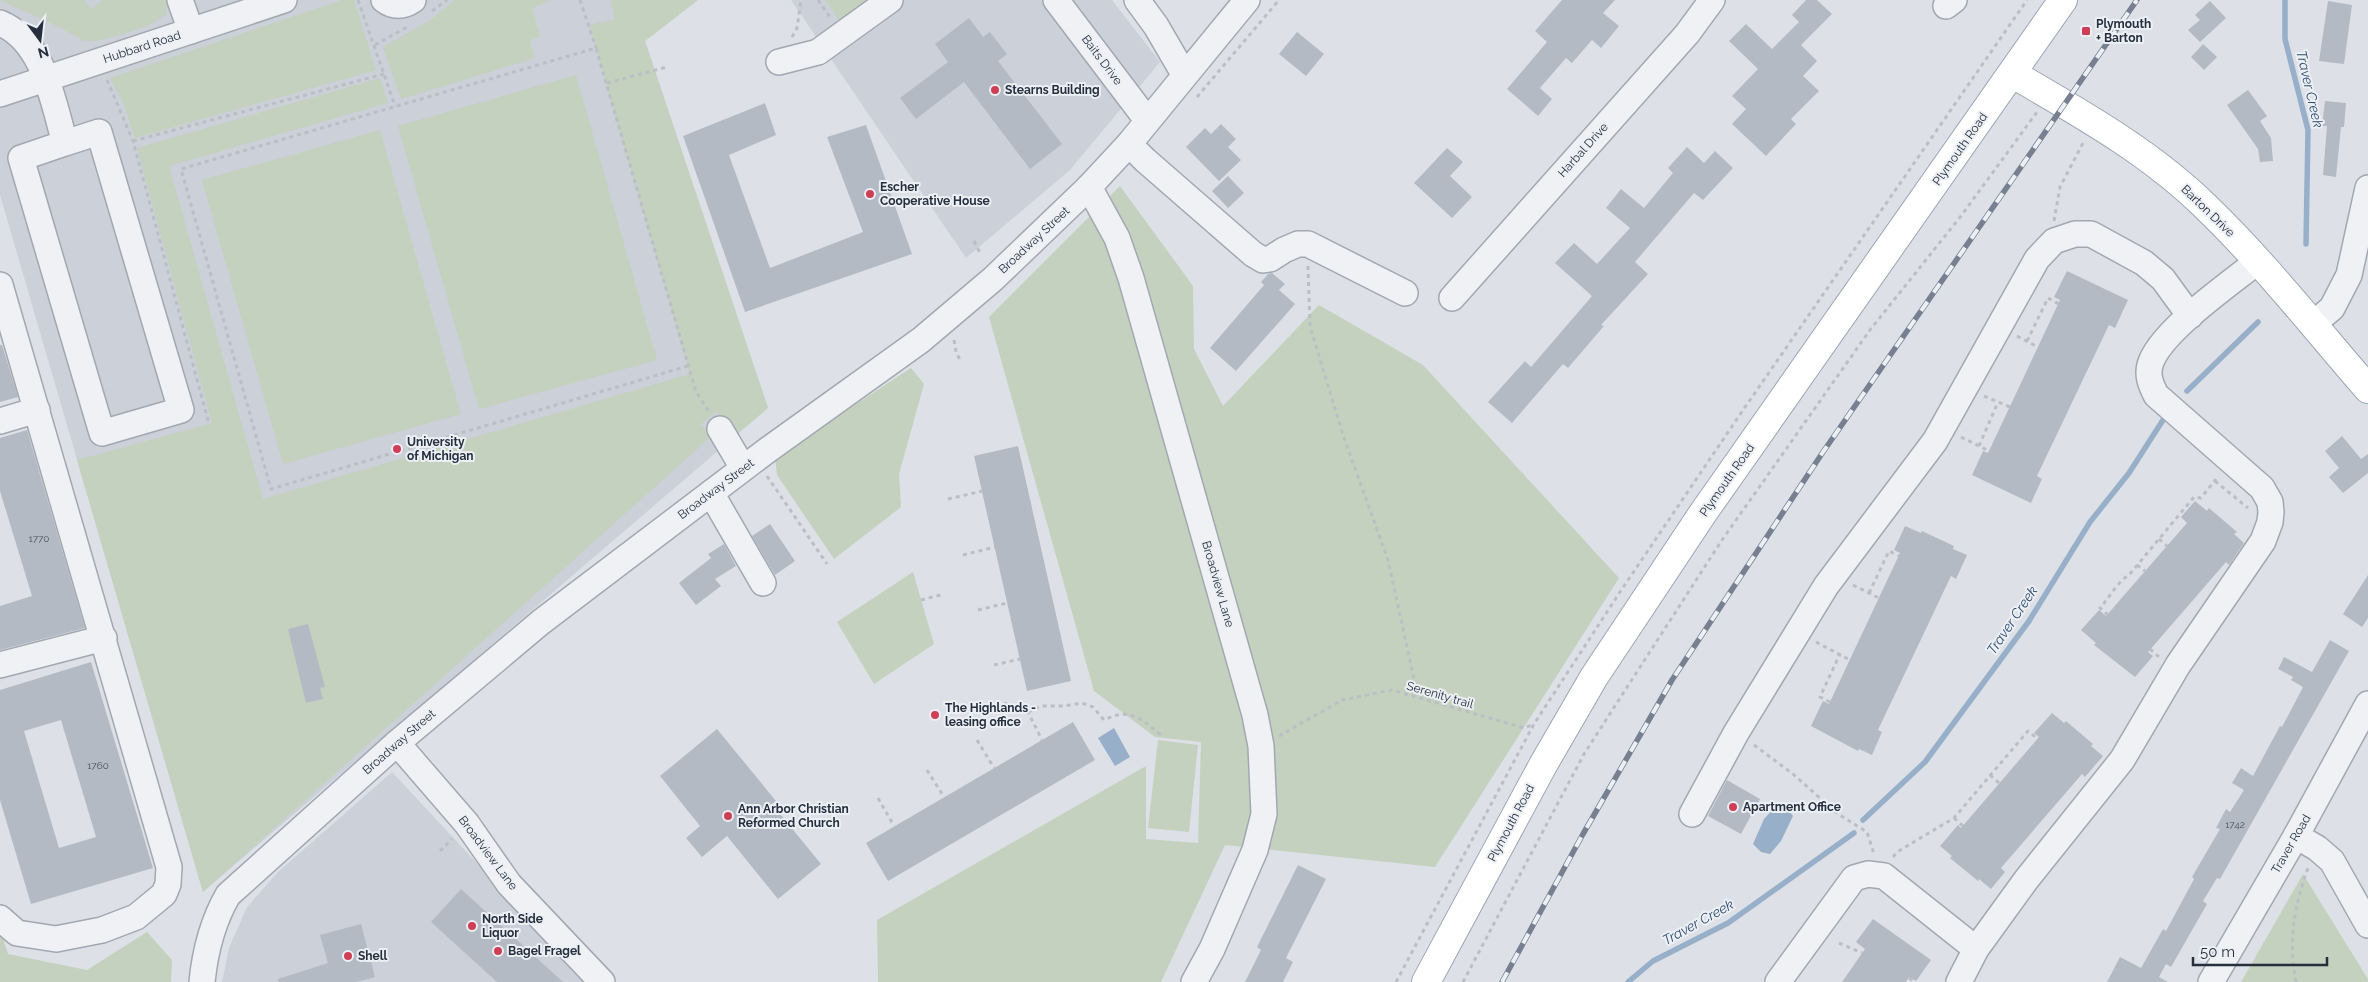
<svg xmlns="http://www.w3.org/2000/svg" width="2368" height="982" font-family="Raleway,sans-serif">
<style>
.built{fill:#cbd0d9}
.green{fill:#c3d1be}
.water{fill:#97afc8}
.lines{fill:none;stroke-linecap:round;stroke-linejoin:round}
.stream{stroke:#97afc8;stroke-width:5.5}
.building{fill:#b4bac4;fill-rule:evenodd}
.minor-casing{stroke:#a2a8b1;stroke-width:28}
.major-casing{stroke:#9ca5b3;stroke-width:30}
.path{stroke:#bbbfc5;stroke-width:3;stroke-dasharray:4 4;stroke-linecap:butt}
.minor{stroke:#eff1f5;stroke-width:25}
.major{stroke:#fff;stroke-width:28}
.rail-casing{stroke:#768090;stroke-width:5.5}
.rail{stroke:#ecf0f5;stroke-width:4;stroke-dasharray:11;stroke-linecap:butt}
.poi-dot{fill:#ce3f55;stroke:#ecf0f5;stroke-width:2}
.labels{text-anchor:middle;dominant-baseline:central;stroke-width:4;stroke-linejoin:round;paint-order:stroke}
.number-label{font-size:10px;fill:#4a525f}
.poi-label{font-size:12px;font-weight:bold;fill:#262f3d;stroke:#ecf0f5;text-anchor:start}
.street-label{font-size:12px;fill:#262f3d;stroke:#ecf0f5}
.water-label{font-size:14px;font-style:italic;fill:#304d71;stroke:#ecf0f5}
</style>
<rect width="100%" height="100%" fill="#dde1e7"/>
<g class="built">
<path d="M0,0H698L645,41L768,408L203,892L0,195Z"/>
<path d="M791,0H1112L1160,62L1070,170L966,258Z"/>
<path d="M392,772L588,982H222L229,948L247,907L277,873Z"/>
</g>
<g class="green">
<path d="M0,0H84L91,9L102,0H172L174,6L167,8L166,15L147,26L117,36L97,41H84L59,27Z"/>
<path d="M342,0H354L376,70L135,138L124,105L110,78Z"/>
<path d="M454,0H552L532,8L540,36L530,41L535,58L401,99L383,47L432,19Z"/>
<path d="M610,0H698L645,41L768,408L733,437L717,411L700,425L714,434L203,892L77,460L212,423L137,148L380,78L388,103L169,166L263,499L690,374L589,25L615,19Z"/>
<path d="M825,0H872L841,23Z"/>
<path d="M576,75L657,360L479,409L398,126Z"/>
<path d="M380,130L461,414L283,464L202,180Z"/>
<path d="M1120,186L1193,286L1194,349L1223,406L1319,305L1423,365L1619,578L1435,867L1225,845L1161,982H878L877,920L1146,766V839L1198,843L1201,742L1155,737L1094,691L989,317Z"/>
<path d="M911,368L924,384L899,474L901,507L834,559L777,475L775,457Z"/>
<path d="M913,572L934,644L874,684L837,622Z"/>
<path d="M1158,740L1198,745L1189,832L1148,828Z"/>
<path d="M2303,874L2368,979V982H2241Z"/>
<path d="M0,929L8,954L87,970L147,932L172,960L171,982H0Z"/>
</g>
<g class="water">
<path d="M1114,728L1130,757L1115,766L1098,738Z"/>
<path d="M1776,806L1788,810L1793,816L1781,841L1770,854L1761,852L1753,844L1764,819Z"/>
</g>
<g class="lines">
<g class="stream">
<path d="M2285,0V39L2308,130L2306,244"/>
<path d="M2187,391L2258,322"/>
<path d="M1863,820L1925,762L2029,621L2090,522L2129,473L2163,420"/>
<path d="M1628,982L1653,961L1728,923L1854,833"/>
</g>
</g>
<g class="building">
<path d="M1562,0H1615L1603,13L1619,26L1601,48L1592,40L1572,63L1566,58L1540,88L1552,99L1538,116L1507,89L1547,42L1535,31Z"/>
<path d="M1806,0H1817L1832,14L1801,45L1817,61L1803,76L1819,91L1791,119L1796,124L1766,156L1732,124L1746,109L1732,96L1758,69L1729,41L1746,24L1772,49L1799,22L1792,15Z"/>
<path d="M2210,1L2226,18L2200,42L2188,30L2200,20L2195,15Z"/>
<path d="M2328,1L2352,5L2344,64L2319,61Z"/>
<path d="M969,18L983,37L990,32L1007,54L998,61L1062,144L1030,169L964,82L916,119L900,98L948,62L935,44Z"/>
<path d="M1297,32L1324,54L1306,76L1279,54Z"/>
<path d="M2203,44L2217,57L2204,70L2191,57Z"/>
<path d="M2248,90L2267,116L2260,121L2271,138L2273,161L2260,162L2258,149L2227,105Z"/>
<path d="M2325,101L2346,103L2344,127H2341L2336,177L2323,175L2327,126H2322Z"/>
<path d="M765,103L776,135L729,155L770,268L863,232L827,137L866,125L912,254L745,312L683,136Z"/>
<path d="M1221,124L1236,139L1228,147L1241,160L1219,181L1186,147L1205,128L1211,134Z"/>
<path d="M1687,147L1704,163L1715,151L1733,168L1703,200L1694,193L1635,262L1648,274L1601,325L1604,326L1568,368L1563,364L1512,423L1488,402L1525,361L1531,367L1592,296L1555,263L1574,243L1597,264L1630,228L1606,208L1621,189L1644,208L1673,173L1668,168Z"/>
<path d="M1447,148L1463,162L1450,176L1472,197L1452,218L1414,183Z"/>
<path d="M1228,176L1244,193L1228,208L1212,191Z"/>
<path d="M2067,271L2128,300L2115,328L2109,325L2037,476L2042,479L2031,503L1972,475L1983,451L1988,453L2060,300L2054,297Z"/>
<path d="M1272,273L1285,284L1279,290L1295,304L1236,371L1210,348L1264,285L1261,282L1268,274Z"/>
<path d="M0,345H2L18,397L0,402Z"/>
<path d="M27,430L85,628L0,650V606L32,596L0,491V438Z"/>
<path d="M2342,436L2361,459L2368,454V473L2343,493L2329,477L2339,468L2325,451Z"/>
<path d="M1018,446L1071,681L1027,691L974,456Z"/>
<path d="M2195,501L2207,511L2209,508L2237,532L2234,534L2244,543L2229,565L2226,562L2148,652L2153,656L2135,677L2094,645L2096,643L2081,630L2099,610L2106,616L2187,523L2181,517Z"/>
<path d="M770,524L795,561L775,575L752,536Z"/>
<path d="M1905,526L1921,533L1922,531L1954,546L1953,549L1967,555L1956,579L1951,576L1878,730L1882,732L1872,755L1859,749L1858,751L1811,726L1823,701L1829,704L1900,553L1894,550Z"/>
<path d="M724,544L736,566L715,579L721,586L696,605L679,583L711,558L708,554Z"/>
<path d="M2368,575V618L2362,627L2343,614Z"/>
<path d="M308,624L325,687L320,688L323,699L306,703L288,629Z"/>
<path d="M2330,640L2349,651L2220,879L2217,878L2203,901L2207,904L2171,967L2166,964L2159,977L2168,982H2107L2120,957L2141,968L2163,929L2166,931L2194,879L2192,877L2220,829L2216,828L2226,809L2230,812L2244,790L2232,783L2241,768L2253,776L2280,726L2282,727L2303,687L2291,680L2293,677L2278,669L2284,657L2312,672Z"/>
<path d="M91,662L153,868L31,904L0,800V690ZM61,720L96,837L59,848L24,731Z"/>
<path d="M2052,713L2064,723L2066,721L2093,744L2091,746L2103,756L2085,777L2082,774L2044,818L2001,868L2005,872L1991,889L1979,879L1978,881L1950,858L1952,856L1940,846L1958,825L1961,828L2039,737L2034,733Z"/>
<path d="M1073,722L1095,760L888,881L866,843Z"/>
<path d="M717,729L776,801L772,804L821,864L778,899L727,836L702,857L686,838L700,826L660,776Z"/>
<path d="M1727,780L1760,799L1741,834L1708,816Z"/>
<path d="M1298,865L1326,879L1286,958L1293,962L1283,982H1245L1261,950L1257,947Z"/>
<path d="M461,889L563,982H497L431,922Z"/>
<path d="M1873,919L1931,960L1916,981L1909,977L1906,982H1842L1865,949L1856,942Z"/>
<path d="M361,924L375,977L356,982H279L278,979L328,963L320,935Z"/>
</g>
<g class="lines">
<g class="minor-casing">
<g id="minor">
<path d="M180,0L191,31"/>
<path d="M384,0C393,7 403,7 413,0"/>
<path d="M1056,0L1147,120"/>
<path d="M1137,0L1156,26L1184,74"/>
<path d="M1946,6L1954,0"/>
<path d="M0,23C44,41 53,102 65,143L21,158L102,433L181,410L99,132L65,143"/>
<path d="M779,62L818,52L890,0"/>
<path d="M0,94L284,0"/>
<path d="M1129,144L1145,160L1253,254L1263,260L1270,259L1284,250L1298,244H1308L1405,293"/>
<path d="M1089,187L1117,238L1131,278L1255,715L1261,746L1264,814L1255,850L1212,949L1194,982"/>
<path d="M0,285L169,867L168,884L164,894L136,917L102,930L56,939L17,933L0,918"/>
<path d="M1452,298L1687,34L1712,0"/>
<path d="M2312,325L2332,308L2349,275L2368,188"/>
<path d="M0,421L37,410"/>
<path d="M720,429L743,468"/>
<path d="M711,493L763,583"/>
<path d="M0,665L104,638"/>
<path d="M397,743L467,824L509,884L602,982"/>
<path d="M1692,814L1736,733L1826,586L1935,441L2037,259L2054,241L2075,234H2091L2144,263L2163,279L2190,316"/>
<path d="M2296,836L2317,848L2332,861L2368,925"/>
<path d="M202,982C205,952 213,921 228,895L397,743L541,622L769,449L921,340L993,279L1089,187L1129,144L1247,0"/>
<path d="M1778,982L1854,878L1868,874L1884,876L1976,949"/>
<path d="M1959,982L1976,949L2026,880L2122,760L2178,665L2263,541L2270,522L2271,512L2270,502L2262,488L2156,395C2151,385 2147,376 2150,365C2159,332 2231,283 2258,261"/>
<path d="M2211,982L2296,836L2368,704"/>
</g>
</g>
<g class="major-casing">
<g id="major">
<path d="M2013,74C2080,113 2150,152 2206,207C2265,264 2315,328 2368,389"/>
<path d="M1426,982L1543,765L1594,677L1703,513L2063,0"/>
</g>
</g>
<g class="path">
<path d="M358,0L395,106"/>
<path d="M580,0L596,48"/>
<path d="M818,0L830,17"/>
<path d="M432,11L447,0"/>
<path d="M792,37L797,28L801,0"/>
<path d="M375,45L407,27"/>
<path d="M107,80L133,141L209,424"/>
<path d="M607,83L667,67"/>
<path d="M1197,97L1279,0"/>
<path d="M133,141L384,74"/>
<path d="M2054,221L2060,187L2083,143"/>
<path d="M974,241L981,255"/>
<path d="M1308,266L1310,326L1343,435L1388,560L1418,697"/>
<path d="M2017,336L2038,347"/>
<path d="M954,340L956,352L961,362"/>
<path d="M2027,341L2048,298L2059,304"/>
<path d="M688,366L271,489L181,169L596,48L696,392L709,412"/>
<path d="M1984,396L2010,407"/>
<path d="M1961,437L1989,451"/>
<path d="M1979,446L1998,402"/>
<path d="M767,476L827,564"/>
<path d="M2215,481L2248,508"/>
<path d="M948,499L982,491"/>
<path d="M2159,539L2167,546"/>
<path d="M963,555L995,547"/>
<path d="M2137,565L2145,571"/>
<path d="M1853,585L1879,598"/>
<path d="M1869,593L1889,551L1899,556"/>
<path d="M921,600L944,594"/>
<path d="M978,610L1007,603"/>
<path d="M2108,615L2100,608C2110,597 2117,582 2129,575L2194,497L2201,498L2216,479"/>
<path d="M1816,642L1850,660"/>
<path d="M2150,649L2159,657"/>
<path d="M994,665L1020,659"/>
<path d="M1830,702L1820,697L1840,654"/>
<path d="M1004,703L1028,712L1042,740"/>
<path d="M1028,712L1041,706H1064L1082,703L1093,707L1104,720C1130,707 1140,718 1161,735"/>
<path d="M1279,736L1342,700L1392,690L1524,728L1534,724"/>
<path d="M977,740L994,768"/>
<path d="M1754,745L1793,774L1838,814L1867,832L1874,854"/>
<path d="M927,770L944,797"/>
<path d="M1990,775L1999,783"/>
<path d="M878,798L894,826"/>
<path d="M1954,818L1963,826"/>
<path d="M440,851L452,839"/>
<path d="M1893,857L1897,852L1954,818L2028,731L2038,739"/>
<path d="M1839,943L1862,953"/>
<path d="M1909,978L1915,982"/>
<path d="M1396,982L1534,724L1620,592L1741,413L2027,0"/>
<path d="M1463,982L1584,754L1722,540L1870,330L1961,216L2037,112"/>
<path d="M2296,982C2288,941 2294,907 2308,868"/>
</g>
<use href="#minor" class="minor"/>
<use href="#major" class="major"/>
<g class="rail-casing">
<path id="rail" d="M1502,982L1583,834L1672,680L1823,452L2137,0"/>
</g>
<use href="#rail" class="rail"/>
</g>
<g class="poi-dot">
<rect x="2081" y="26" width="10" height="10" rx="2.5"/>
<circle cx="995" cy="90" r="5"/>
<circle cx="870" cy="194" r="5"/>
<circle cx="397" cy="449" r="5"/>
<circle cx="935" cy="715" r="5"/>
<circle cx="1733" cy="807" r="5"/>
<circle cx="728" cy="816" r="5"/>
<circle cx="472" cy="926" r="5"/>
<circle cx="498" cy="951" r="5"/>
<circle cx="348" cy="956" r="5"/>
</g>
<g class="labels">
<g class="number-label">
<text x="39" y="538">1770</text>
<text x="98" y="765">1760</text>
<text x="2235" y="824">1742</text>
</g>
<g class="poi-label">
<text x="2096" y="24">Plymouth<tspan x="2096" dy="14">+ Barton</tspan></text>
<text x="1005" y="90">Stearns Building</text>
<text x="880" y="187">Escher<tspan x="880" dy="14">Cooperative House</tspan></text>
<text x="407" y="442">University<tspan x="407" dy="14">of Michigan</tspan></text>
<text x="945" y="708">The Highlands -<tspan x="945" dy="14">leasing office</tspan></text>
<text x="1743" y="807">Apartment Office</text>
<text x="738" y="809">Ann Arbor Christian<tspan x="738" dy="14">Reformed Church</tspan></text>
<text x="482" y="919">North Side<tspan x="482" dy="14">Liquor</tspan></text>
<text x="508" y="951">Bagel Fragel</text>
<text x="358" y="956">Shell</text>
</g>
<g class="street-label">
<text transform="translate(142 47) rotate(-18)">Hubbard Road</text>
<text transform="translate(1102 60) rotate(53)">Baits Drive</text>
<text transform="translate(1960 149) rotate(-55)">Plymouth Road</text>
<text transform="translate(1583 150) rotate(-48)">Harbal Drive</text>
<text transform="translate(2208 211) rotate(44)">Barton Drive</text>
<text transform="translate(1034 240) rotate(-43)">Broadway Street</text>
<text transform="translate(1727 480) rotate(-55)">Plymouth Road</text>
<text transform="translate(716 489) rotate(-37)">Broadway Street</text>
<text transform="translate(1218 584) rotate(74)">Broadview Lane</text>
<text transform="translate(1440 695) rotate(16)">Serenity trail</text>
<text transform="translate(399 742) rotate(-41)">Broadway Street</text>
<text transform="translate(1511 823) rotate(-62)">Plymouth Road</text>
<text transform="translate(2291 844) rotate(-60)">Traver Road</text>
<text transform="translate(488 853) rotate(53)">Broadview Lane</text>
</g>
<g class="water-label">
<text transform="translate(2310 89) rotate(77)">Traver Creek</text>
<text transform="translate(2012 620) rotate(-56)">Traver Creek</text>
<text transform="translate(1698 922) rotate(-29)">Traver Creek</text>
</g>
</g>
<g transform="translate(40 40) rotate(165)" stroke="#ecf0f5" stroke-width="4" paint-order="stroke">
<path d="M0-4L9 19L0 12L-9 19Z" fill="#262f3d"/>
<text y="-8" font-size="14" font-weight="bold" text-anchor="middle" fill="#262f3d">N</text>
</g>
<path d="M2193 957v8h134v-8" fill="none" stroke="#262f3d" stroke-width="2.5"/>
<text x="2200" y="957" font-size="15" fill="#262f3d" stroke="#ecf0f5" stroke-width="4" paint-order="stroke">50 m</text>
</svg>
